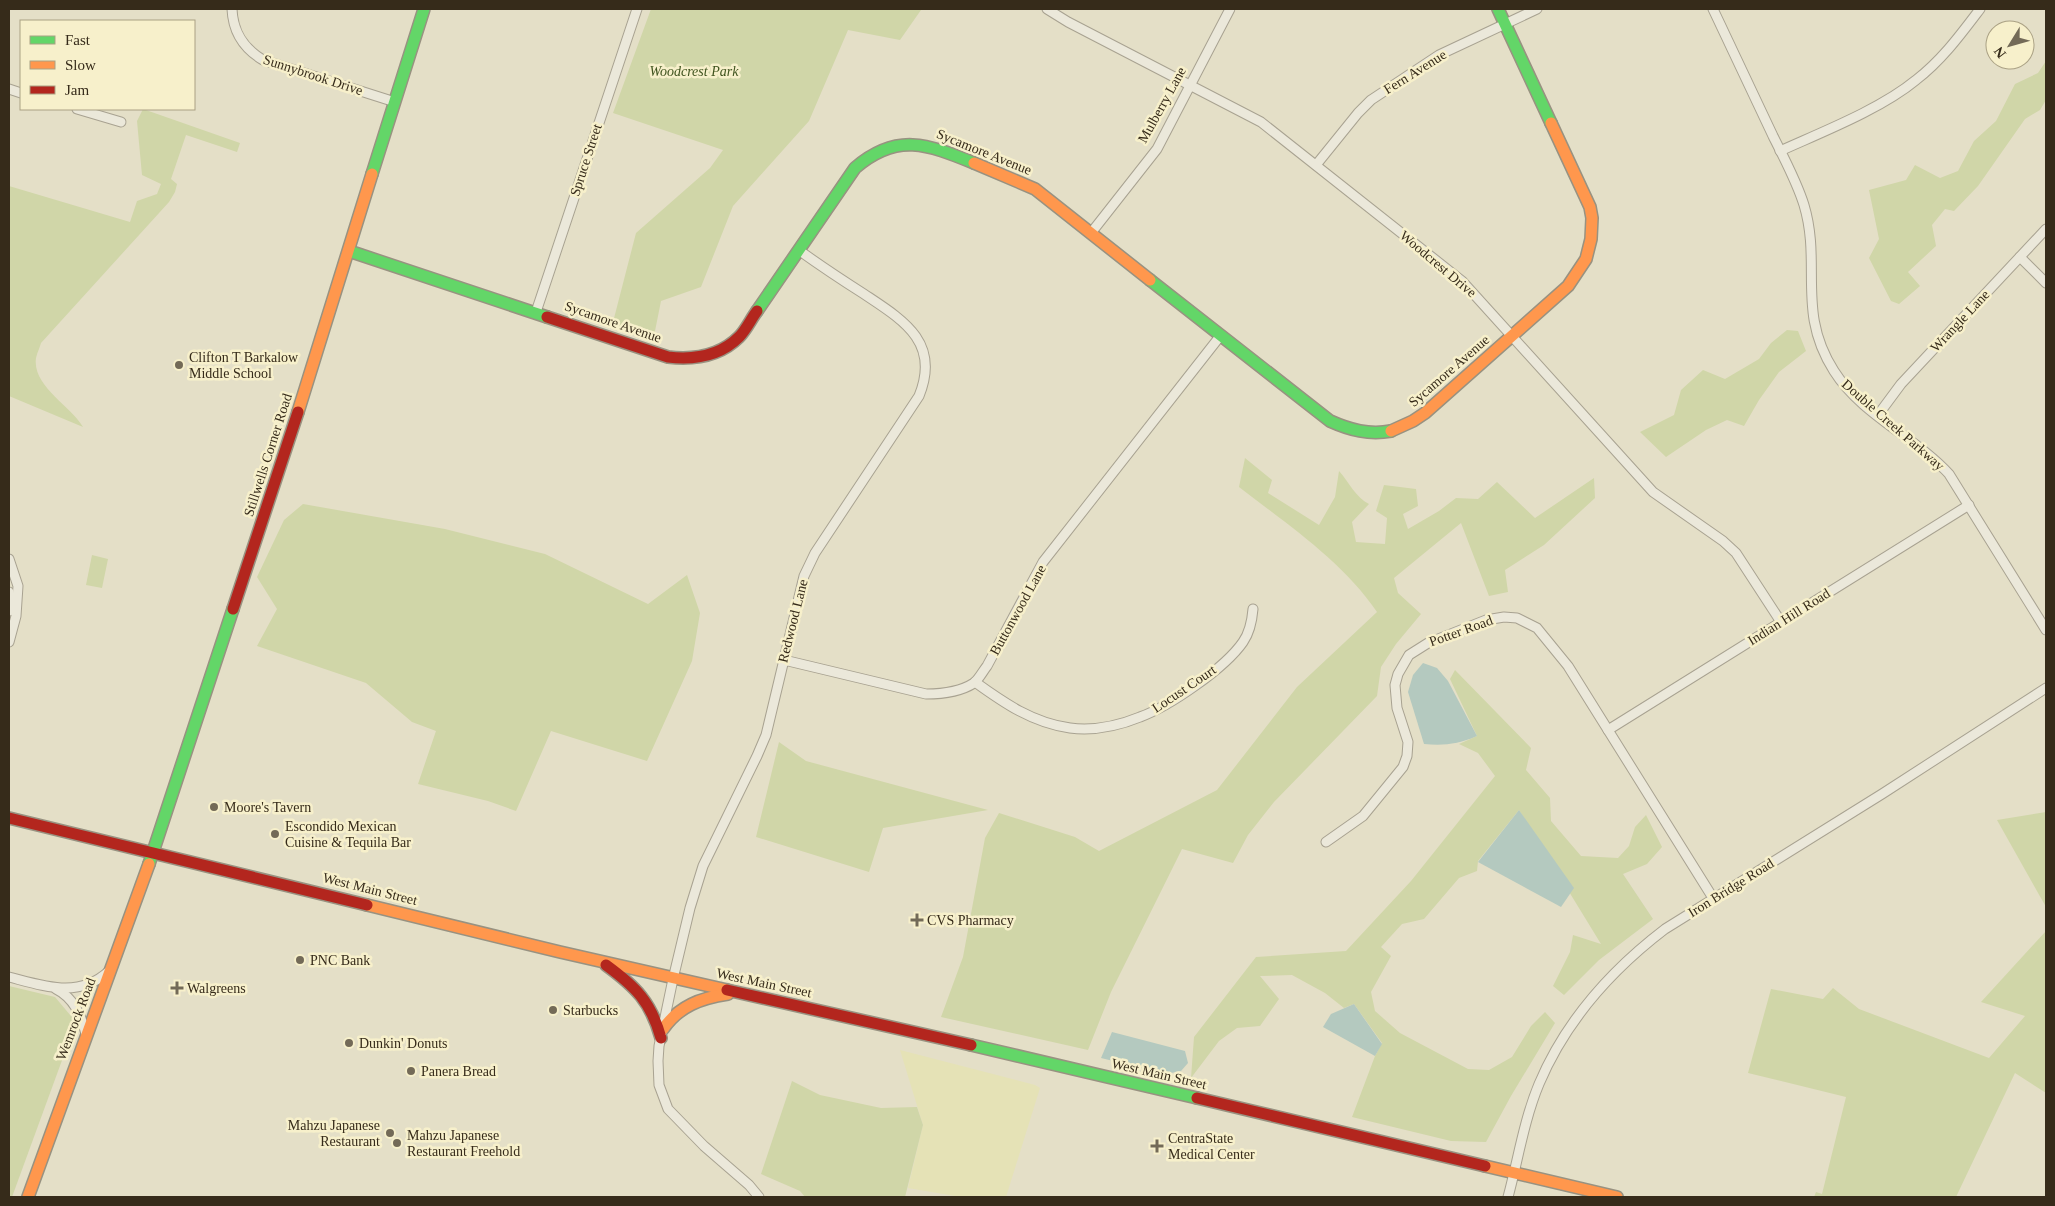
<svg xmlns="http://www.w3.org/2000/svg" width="2055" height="1206" font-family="'Times New Roman',serif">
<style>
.farmland{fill:#e5e2b6}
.green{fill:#d0d6a8}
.water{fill:#b4c9bf}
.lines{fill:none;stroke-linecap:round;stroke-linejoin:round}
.street-casing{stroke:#a8a291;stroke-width:11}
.fast-casing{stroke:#989281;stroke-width:14}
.slow-casing{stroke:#989281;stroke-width:14}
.jam-casing{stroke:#989281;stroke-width:14}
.street{stroke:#ebe8da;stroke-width:9}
.fast{stroke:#63d668;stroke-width:11}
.slow{stroke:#ff974d;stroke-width:11}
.jam{stroke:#b3261e;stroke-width:11}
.poi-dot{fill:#736a57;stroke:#f7f0cb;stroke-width:2}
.labels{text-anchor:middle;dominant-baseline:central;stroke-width:5;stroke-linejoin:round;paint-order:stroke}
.park-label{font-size:14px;font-style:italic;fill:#40541f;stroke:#f7f0cb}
.street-label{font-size:14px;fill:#362b1a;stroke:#f7f0cb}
.poi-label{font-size:14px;fill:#362b1a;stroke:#f7f0cb;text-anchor:start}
</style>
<rect width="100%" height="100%" fill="#e4dfc7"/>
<path class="farmland" d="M900,1050L1035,1085L1040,1088L1006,1197H961L908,1188L923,1125Z"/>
<g class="green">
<path d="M651,9L921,10L900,40L848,30L809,121L733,206L701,287L661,301L653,341L612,326L636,233L710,168L723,150L613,113Z"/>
<path d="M2046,61V100L2040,110L2025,119L1978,186L1954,211L1945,209L1932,225L1936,246L1908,272L1920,286L1899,304L1891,301L1869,258L1879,239L1869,190L1906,180L1915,165L1940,178L1958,171L1974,141L1996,121L2015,84L2038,73Z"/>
<path d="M143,109L240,143L237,152L186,135L171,179L177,184L175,192L169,202L41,343C40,347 37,353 36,358C32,386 71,406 83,427L9,396V186L130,222L137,201L157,194L161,184L142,175L137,121Z"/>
<path d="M1787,330L1798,331L1806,351L1779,372L1759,400L1744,426L1727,420L1706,430L1666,457L1640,432L1674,415L1681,390L1703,370L1725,379L1759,359L1771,343Z"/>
<path d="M1245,458L1272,480L1268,493L1319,525L1335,497L1339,471C1349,482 1356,498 1369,504L1352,522L1356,542L1385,544L1387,518L1376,511L1384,485L1416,489L1418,506L1403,514L1408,529L1439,511L1456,498L1478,499L1497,482L1535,518L1594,478L1595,498L1544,545L1505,570L1508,592L1489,596L1461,523L1394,578L1398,593L1421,614L1396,644L1381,667L1377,696L1274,802L1248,835L1233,863L1182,849L1111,992L1088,1050L941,1017L963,957L985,838L999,813L1075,837L1099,851L1217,790L1297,687L1377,612C1342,561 1288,525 1239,487Z"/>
<path d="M303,504L445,529L545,554L648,604L687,575L700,613L692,661L647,761L551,731L516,811L488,801L418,784L436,731L412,722L366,683L257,646L277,609L257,577L284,520Z"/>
<path d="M92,555L108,559L102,588L86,585Z"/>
<path d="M1455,670L1531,748L1526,770L1550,798L1551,821L1581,856L1618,858L1629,846L1635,827L1646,815L1662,847L1647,864L1623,874L1653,919L1599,960L1564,995L1553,986L1570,952L1573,935L1601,944L1519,810L1478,861L1477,871L1459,878L1424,919L1402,924L1381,947L1391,956L1371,992L1375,1011L1400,1033L1468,1069L1489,1070L1512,1057L1531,1026L1545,1012L1555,1023L1511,1096L1486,1142L1451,1141L1352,1117L1375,1056L1382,1043L1354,1004L1344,1008L1325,993L1292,975L1260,976L1279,999L1260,1026L1237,1028L1219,1041L1191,1078L1194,1037L1256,957L1346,951L1411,881L1495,776L1478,753L1459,744L1477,736L1450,679Z"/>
<path d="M779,742L806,761L988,810L883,828L869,872L756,837Z"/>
<path d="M2046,812V907L1997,820Z"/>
<path d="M2046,931V1093L2015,1073L1956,1197H1814L1816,1192L1822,1194L1846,1097L1748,1073L1771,989L1823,999L1833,988L1859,1009L1989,1058L2025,1016L1981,1002Z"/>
<path d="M9,986L55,997L76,1022L12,1197H9Z"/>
<path d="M792,1081L820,1095L881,1108L917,1107L923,1125L905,1197H805L800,1191L761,1174Z"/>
</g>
<g class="water">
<path d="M1423,663L1437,668L1448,681L1477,736C1458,744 1444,746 1424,744L1408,692L1413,675Z"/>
<path d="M1519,810L1574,888L1561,907L1478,862Z"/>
<path d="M1354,1004L1382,1044L1375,1056L1323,1027L1331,1014Z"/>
<path d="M1112,1032L1185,1051L1188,1063L1181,1071L1166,1074L1101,1058Z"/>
</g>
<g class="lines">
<g class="street-casing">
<g id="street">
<path d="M232,9C233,32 243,48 263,60L395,102"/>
<path d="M1047,9L1068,22L1261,122L1462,281L1653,492L1723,541L1736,553L1781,622"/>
<path d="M1713,9C1733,51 1753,94 1773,136C1784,158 1797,182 1804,205C1822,265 1796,312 1834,371C1861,414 1915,437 1949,474L2046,630"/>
<path d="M9,89L21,93"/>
<path d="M77,109L121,122"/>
<path d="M1780,151C1822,132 1881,109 1916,80C1942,60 1961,34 1980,9"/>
<path d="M1316,165L1358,113L1371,100L1439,55L1537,9"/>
<path d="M1091,233L1157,149L1230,9"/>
<path d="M2020,257L2046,283"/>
<path d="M536,312L637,9"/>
<path d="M1878,415L1901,384L2046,229"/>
<path d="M9,559L18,586L16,616L9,642"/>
<path d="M9,592V611"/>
<path d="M784,660L926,694C942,694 960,692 974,683C979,679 983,671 987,666L1043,562L1221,335"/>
<path d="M975,682C1004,703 1033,723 1070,728C1094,731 1118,726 1140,717C1170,706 1225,668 1243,642C1250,632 1252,621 1253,609"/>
<path d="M1608,730L1969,505"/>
<path d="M1326,842L1363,816L1403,767L1407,756L1408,742L1397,708L1395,685L1398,674L1409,655L1428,643L1486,620L1504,617L1517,618L1537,628L1568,666L1713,898"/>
<path d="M9,977C44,986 79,999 109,971"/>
<path d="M56,989C74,998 81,1015 86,1034"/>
<path d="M759,1197L749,1185L704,1146L668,1109L659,1085L658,1061L659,1046L673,979L690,908L703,866L757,756L766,735L804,576L815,553L919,396C941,342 903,320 864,294C842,280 821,266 800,251"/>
<path d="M1508,1197C1518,1160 1524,1120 1539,1084C1566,1020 1610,971 1665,929L1882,794L2046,688"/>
</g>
</g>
<g class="fast-casing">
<g id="fast">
<path d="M1498,9L1551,123"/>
<path d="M372,174L424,9"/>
<path d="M349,251L547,317"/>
<path d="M1150,280L1330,421C1350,430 1369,435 1391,431"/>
<path d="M757,311L855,168C897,132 927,144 974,163"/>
<path d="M149,864L233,609"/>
<path d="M971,1045L1197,1098"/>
</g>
</g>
<g class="slow-casing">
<g id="slow">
<path d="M974,163L1035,189L1150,280"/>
<path d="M298,412L372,174"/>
<path d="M1391,431L1413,421L1425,413L1568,286L1586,259L1591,239L1592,218L1590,207L1551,123"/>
<path d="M367,905L560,952L727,990"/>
<path d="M663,1029C679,1006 701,998 728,994"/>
<path d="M1485,1166L1617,1197"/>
<path d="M28,1197L149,864"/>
</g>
</g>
<g class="jam-casing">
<g id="jam">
<path d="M547,317L668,357C694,360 720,356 739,337C746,330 751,319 757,311"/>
<path d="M233,609L298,412"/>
<path d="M9,818L367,905"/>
<path d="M606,965C636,987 651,1002 661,1038"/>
<path d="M727,990L971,1045"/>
<path d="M1197,1098L1485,1166"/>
</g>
</g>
<use href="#street" class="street"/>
<use href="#fast" class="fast"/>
<use href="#slow" class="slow"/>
<use href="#jam" class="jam"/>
</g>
<g class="poi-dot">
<circle cx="179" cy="365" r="5"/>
<circle cx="214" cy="807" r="5"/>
<circle cx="275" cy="834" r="5"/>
<path d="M914.5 912.5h5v5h5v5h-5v5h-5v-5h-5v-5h5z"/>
<circle cx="300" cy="960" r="5"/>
<path d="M174.5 980.5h5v5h5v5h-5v5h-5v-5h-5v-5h5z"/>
<circle cx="553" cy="1010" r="5"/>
<circle cx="349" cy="1043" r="5"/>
<circle cx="411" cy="1071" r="5"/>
<circle cx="390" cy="1133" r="5"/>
<circle cx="397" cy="1143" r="5"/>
<path d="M1154.5 1138.5h5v5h5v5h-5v5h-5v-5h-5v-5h5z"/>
</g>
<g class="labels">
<g class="park-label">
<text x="694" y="71">Woodcrest Park</text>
</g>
<g class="street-label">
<text transform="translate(1415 72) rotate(-32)">Fern Avenue</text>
<text transform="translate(313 75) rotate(18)">Sunnybrook Drive</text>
<text transform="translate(1162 105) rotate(-61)">Mulberry Lane</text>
<text transform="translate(984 152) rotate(22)">Sycamore Avenue</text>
<text transform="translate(586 160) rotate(-72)">Spruce Street</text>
<text transform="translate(1438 264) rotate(40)">Woodcrest Drive</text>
<text transform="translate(1960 321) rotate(-47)">Wrangle Lane</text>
<text transform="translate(613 322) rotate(19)">Sycamore Avenue</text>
<text transform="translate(1449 371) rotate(-41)">Sycamore Avenue</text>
<text transform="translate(1893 425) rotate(41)">Double Creek Parkway</text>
<text transform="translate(268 455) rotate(-72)">Stillwells Corner Road</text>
<text transform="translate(1018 610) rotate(-61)">Buttonwood Lane</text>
<text transform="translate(1789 617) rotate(-32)">Indian Hill Road</text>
<text transform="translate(793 621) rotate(-76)">Redwood Lane</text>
<text transform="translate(1461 631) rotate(-20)">Potter Road</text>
<text transform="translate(1184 689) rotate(-34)">Locust Court</text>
<text transform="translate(1731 888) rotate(-32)">Iron Bridge Road</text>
<text transform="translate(370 889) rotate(14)">West Main Street</text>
<text transform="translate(764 983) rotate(12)">West Main Street</text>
<text transform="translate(76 1019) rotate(-69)">Wemrock Road</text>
<text transform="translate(1159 1074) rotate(13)">West Main Street</text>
</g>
<g class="poi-label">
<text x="189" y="357">Clifton T Barkalow<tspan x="189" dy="16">Middle School</tspan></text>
<text x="224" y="807">Moore's Tavern</text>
<text x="285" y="826">Escondido Mexican<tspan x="285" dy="16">Cuisine &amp; Tequila Bar</tspan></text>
<text x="927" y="920">CVS Pharmacy</text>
<text x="310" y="960">PNC Bank</text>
<text x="187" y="988">Walgreens</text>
<text x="563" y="1010">Starbucks</text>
<text x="359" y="1043">Dunkin' Donuts</text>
<text x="421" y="1071">Panera Bread</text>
<text x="380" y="1125" text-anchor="end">Mahzu Japanese<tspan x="380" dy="16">Restaurant</tspan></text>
<text x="407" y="1135">Mahzu Japanese<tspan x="407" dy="16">Restaurant Freehold</tspan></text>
<text x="1168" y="1138">CentraState<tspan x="1168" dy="16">Medical Center</tspan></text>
</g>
</g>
<rect width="2055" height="1206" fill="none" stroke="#362b1a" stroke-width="20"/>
<rect x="20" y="20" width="175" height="90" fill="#f7f0cb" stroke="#aaa184"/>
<rect x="30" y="36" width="25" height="8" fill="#63d668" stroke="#aaa184"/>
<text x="65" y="45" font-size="15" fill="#362b1a">Fast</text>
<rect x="30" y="61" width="25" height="8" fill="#ff974d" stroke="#aaa184"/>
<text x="65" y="70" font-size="15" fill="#362b1a">Slow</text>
<rect x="30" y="86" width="25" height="8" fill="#b3261e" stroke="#aaa184"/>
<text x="65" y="95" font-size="15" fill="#362b1a">Jam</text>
<g transform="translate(2010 45) rotate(233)"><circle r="24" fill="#f7f0cb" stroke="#aaa184"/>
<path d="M0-4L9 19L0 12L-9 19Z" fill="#736a57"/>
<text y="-8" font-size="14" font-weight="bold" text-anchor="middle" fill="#362b1a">N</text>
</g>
</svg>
